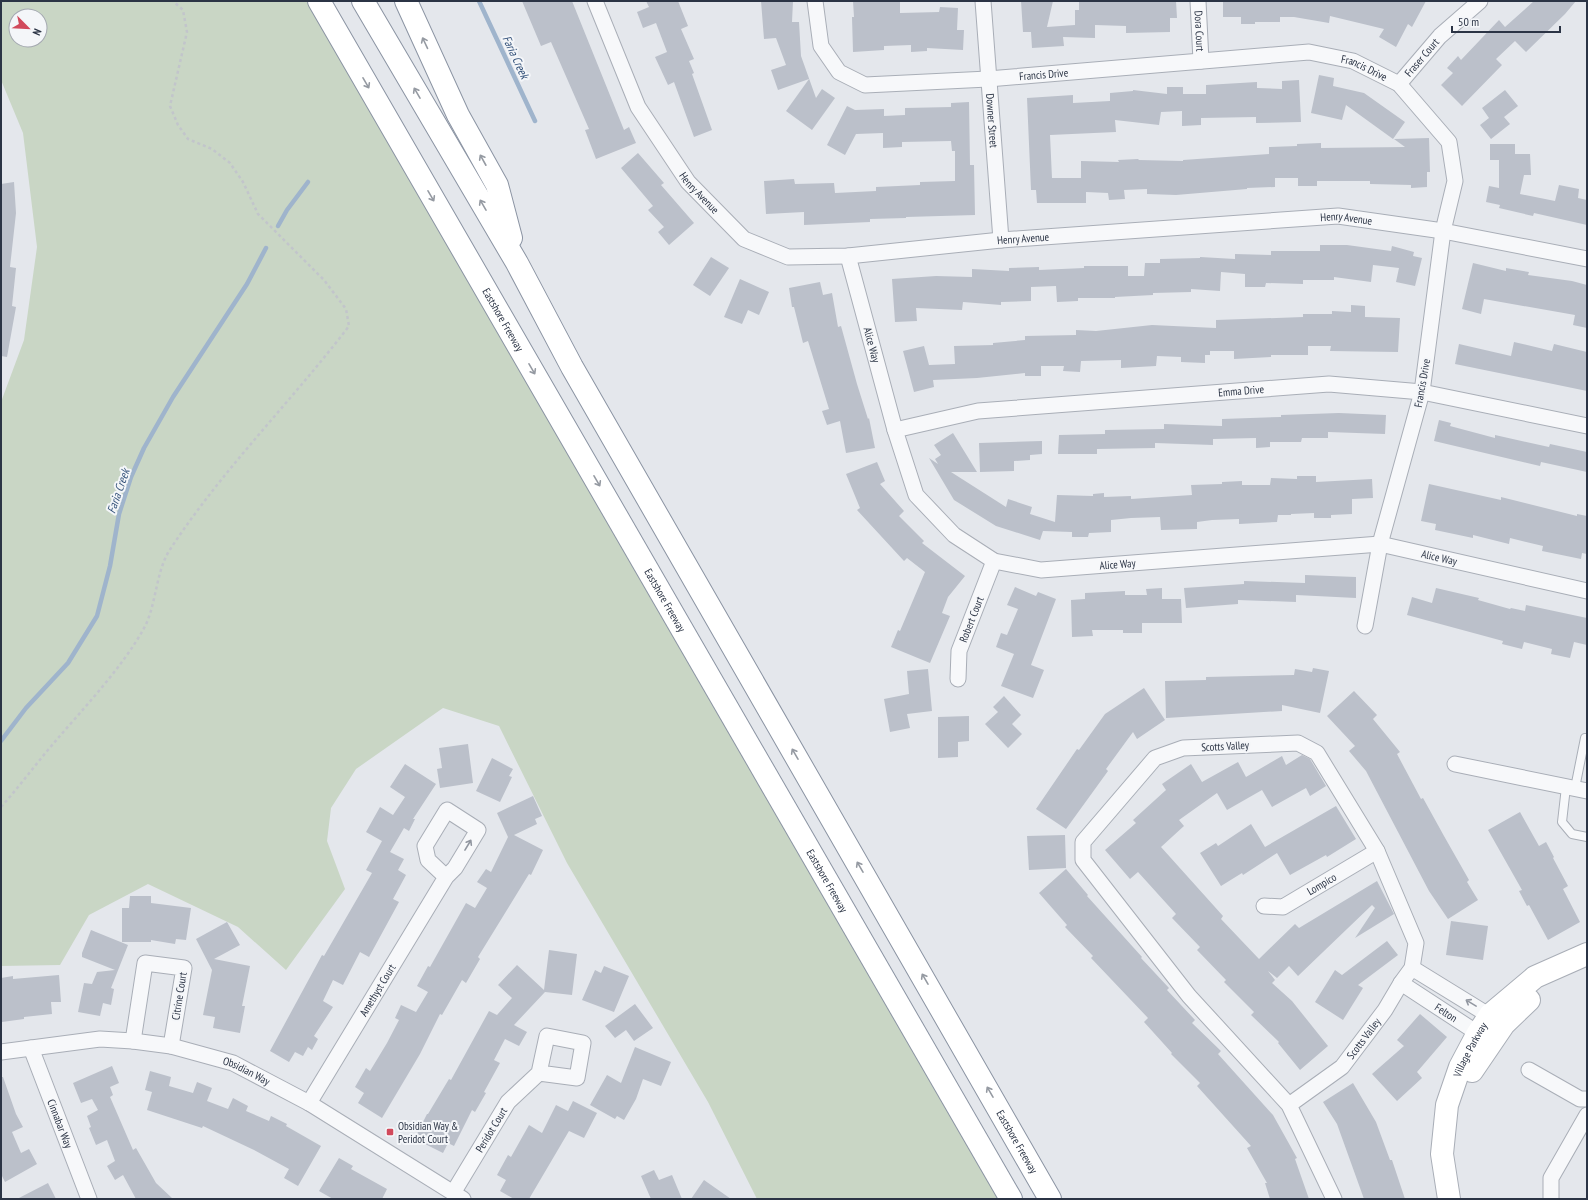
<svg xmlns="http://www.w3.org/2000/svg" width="1588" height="1200" font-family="'PT Sans Narrow',sans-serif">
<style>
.green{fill:#c9d6c5;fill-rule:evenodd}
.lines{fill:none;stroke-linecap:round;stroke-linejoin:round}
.stream{stroke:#9fb4cc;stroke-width:4.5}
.building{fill:#bbc0ca}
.lane-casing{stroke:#a9aeb7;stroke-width:10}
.street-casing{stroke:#a9aeb7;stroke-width:17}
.secondary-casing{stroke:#a9aeb7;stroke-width:24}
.highway-casing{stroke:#8b94a3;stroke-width:24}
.path{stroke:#c2c5cb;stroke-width:2.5;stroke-dasharray:3 3;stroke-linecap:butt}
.lane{stroke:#f7f8fa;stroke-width:8}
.street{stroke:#f7f8fa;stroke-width:15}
.secondary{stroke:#fff;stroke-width:22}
.highway{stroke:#fff;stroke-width:22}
.oneway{stroke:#959aa2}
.oneway2{stroke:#9196a0}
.poi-dot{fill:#d1495b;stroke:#f4f6f9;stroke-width:1.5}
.labels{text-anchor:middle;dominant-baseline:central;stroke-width:4;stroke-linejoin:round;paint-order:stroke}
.street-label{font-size:11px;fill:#2b3445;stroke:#f4f6f9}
.poi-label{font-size:11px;fill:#2b3445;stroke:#f4f6f9;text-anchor:start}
.water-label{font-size:12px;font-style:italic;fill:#34527a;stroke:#f4f6f9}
</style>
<rect width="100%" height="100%" fill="#e4e7ec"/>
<path class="green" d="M1,1H312L1011,1199H757L708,1102L567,863L499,726L443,708L356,769L331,808L327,841L345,889L286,970L238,927L148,884L89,915L60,965L1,966V402L24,340L37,247L23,133L1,80ZM16,16H40V40H16Z"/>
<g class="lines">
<g class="stream">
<path d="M479,1L535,121"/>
<path d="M278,226L287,210L308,182"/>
<path d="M1,741L26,708L68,663L97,616L110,566L119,514L131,477L144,448L173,397L247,284L266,248"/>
</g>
</g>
<g class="building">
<path d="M522,1H572L624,130L629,127L636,143L596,159L585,130L589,129L551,42L541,46Z"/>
<path d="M646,1H678L688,26L681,29L694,59L689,61L694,73L692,74L712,130L694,137L674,82L668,85L655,57L667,52L656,23L643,28L637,12L649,7Z"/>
<path d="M761,1H793L792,22H799L801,56L816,98L822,89L835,98L812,130L786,111L809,79L778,90L771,70L786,65L776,38L764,39Z"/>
<path d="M853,1H900V13L939,12L940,7L958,8L957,30H964L963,50L927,48V51L911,52V45L884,46V50L853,52L852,17H854Z"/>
<path d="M1021,1H1053L1047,27L1075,25V10H1079V1H1176L1177,18H1170V32L1126,33V26L1095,25V38L1063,37L1064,46L1032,48L1031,32H1023Z"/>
<path d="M1223,1H1426L1412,27L1408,24L1396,47L1379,37L1384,29L1330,16L1329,23L1294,17H1280V22H1255V24H1241V17H1223Z"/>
<path d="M1534,1H1576L1565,14L1526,52L1515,41L1496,59L1502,65L1462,106L1441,85L1453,73L1447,68L1458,56L1461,60L1499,20L1505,27Z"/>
<path d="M1319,75L1334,78L1333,86L1364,93L1405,122L1393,139L1346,105L1342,120L1311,113Z"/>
<path d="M1299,80L1301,122L1256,123V117L1201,118V125L1182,126V111L1161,112L1159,125L1115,120L1116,132L1050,135L1052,178H1081V161L1119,162L1118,160L1138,159L1139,160L1183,161V160L1269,154V147L1297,146V144L1321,143V148L1405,147L1394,139L1429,138L1430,172H1427V187L1411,188V185L1370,184V181H1317V186H1298V178H1275V187L1247,188V189L1176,195L1147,194V189L1124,190L1125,199L1109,200L1108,193L1086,192V203H1037L1036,190H1031L1027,98L1073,95V103L1110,101V93L1133,91V90L1167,94V87H1183V94H1206V85L1257,82V88L1282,89V81Z"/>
<path d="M1505,90L1518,106L1504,117L1510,124L1491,139L1480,125L1489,118L1482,108Z"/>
<path d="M969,102L970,165H974L975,215L906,217V218L870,219V222L804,225V212L766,214L764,181L794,179L795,184L834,183L835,193L876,191V187L920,185V182L955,181V151H952L951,141L902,142V147L883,148V133L856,134L845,155L827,145L847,106L855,110L884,109V116L905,115V108L951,107V103Z"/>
<path d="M1490,144H1515V154H1530L1531,175H1524L1520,194L1555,201L1559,185L1579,189L1578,198L1587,200V225L1534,213L1533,216L1499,208L1500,205L1486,202L1489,186L1499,188V160H1490Z"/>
<path d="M638,153L664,183L661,185L694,223L669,245L658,232L664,227L648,210L653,206L621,168Z"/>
<path d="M14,182L16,213L10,267L16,268L12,306L16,307L7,357L1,356V184Z"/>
<path d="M1320,245H1347L1391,251L1392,246L1414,252L1413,256L1422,258L1415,286L1396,282L1399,268L1373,265L1371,282L1334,277V280H1303V284L1266,283L1265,287H1245V274L1221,272L1220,291L1191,289V292L1153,293V295L1115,297V298H1078V301L1057,302L1056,286L1031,287V301L1001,302V305L963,302L962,310L916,308L917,321L895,322L892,279L936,276L972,277V269L1009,271V268L1039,267V270L1084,268V266H1128V276H1144L1145,263H1160V259L1200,258V257L1235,259V254L1271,255V251H1320Z"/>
<path d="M711,257L729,268L710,296L693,285Z"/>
<path d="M1473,263L1506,271V268L1529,272L1528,275L1572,281L1587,285V328L1573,325L1575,315L1484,299L1481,314L1462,309Z"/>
<path d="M740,279L769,292L759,315L748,310L742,324L724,317Z"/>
<path d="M820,282L823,295L832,293L838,327L841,326L857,384L868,419L869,418L875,448L846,453L840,421L827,425L822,411L829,409L808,341L803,343L794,307H792L789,288Z"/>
<path d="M1351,305L1365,306V317L1400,318L1398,352L1330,351L1331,346H1308V355H1271V357L1234,359V351H1210V355H1205V363L1181,362V357L1157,356L1156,366L1121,368V360L1081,361L1080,372L1063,371L1064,366H1041V376H1025V373L977,378L933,380L934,387L914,392L903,351L924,346L929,365L955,364L954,346L993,345V343L1025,340V336L1076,335V330L1096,331L1152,325L1216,328V320L1303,317V314H1332V311L1351,312Z"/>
<path d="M1514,342L1552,351L1554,344L1587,352V391L1455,364L1459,344L1511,356Z"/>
<path d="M1339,413L1386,415L1385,434L1328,432V438H1302L1301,442H1270V447L1256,448V438L1213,439V445L1155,443V448L1097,449V454H1058L1059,435L1105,434V430L1164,429V424L1222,426V419L1281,417V415Z"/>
<path d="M1439,420L1451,423L1450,426L1495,438V435L1549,447L1550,444L1587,452V472L1541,462L1540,466L1434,441Z"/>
<path d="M953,433L977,472H951L1006,507L1008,499L1032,507L1030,514L1055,522L1057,495L1093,496V494L1104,493V497L1131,496V499L1192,495L1191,485L1222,484V482L1242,481V485H1270L1271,478L1297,479V476H1316V482L1372,479L1373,498L1352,499V514L1331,515V518H1314V513L1291,514V515H1278L1277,522L1239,524V519L1212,520L1197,522V529L1161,530L1160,517L1131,518L1111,520V532L1089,533L1088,537H1072V532L1043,531L1040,540L996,526L954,500L929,458L938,464L935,459L941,455L934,445Z"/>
<path d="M1042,441V454L1030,455V460L1014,461V471L980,472L979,443Z"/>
<path d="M877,462L885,481L880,484L904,511L899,516L924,541L922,543L965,576L948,597L942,613L950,616L930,663L891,647L898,630L900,631L925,572L907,558L904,561L857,510L860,508L846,474Z"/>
<path d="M1429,484L1501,500V497L1577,516V514L1587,516V554L1582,553L1581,559L1542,551L1543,546L1510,538L1509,544L1473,535V538L1435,530L1436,524L1421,521Z"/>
<path d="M1305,575L1356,577V598L1296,595V602L1238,600V604L1186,608L1184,588L1244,584V581L1305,583Z"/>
<path d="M1015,587L1036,596L1038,592L1056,599L1031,665L1044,670L1033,698L1001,686L1014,654L996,647L1001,633L1007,635L1018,609L1007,605Z"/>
<path d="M1162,588V599H1181L1182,623H1142V633H1123V630H1092L1093,636L1072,637L1071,600L1085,599V593L1125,591V595H1147L1146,589Z"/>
<path d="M1436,588L1479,598L1478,600L1510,609L1511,608L1525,611L1526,605L1587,618V645L1574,642L1570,658L1551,654L1552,649L1524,642L1522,649L1502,644L1503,641L1407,615L1412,597L1432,603Z"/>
<path d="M1313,668L1329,671L1320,713L1282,705V711L1166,718L1165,681L1206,680V677L1294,675L1295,669L1312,672Z"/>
<path d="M928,669L932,711L907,714L910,728L890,732L884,699L909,694L907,671Z"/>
<path d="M1144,688L1165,720L1137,739L1133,732L1106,769L1108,771L1066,829L1036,809L1077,749L1079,750L1105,714Z"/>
<path d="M1354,691L1377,715L1373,719L1400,752L1397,754L1421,799L1423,798L1444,836L1469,880L1467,882L1478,900L1448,919L1429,891L1366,771L1349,751L1355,746L1327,716Z"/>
<path d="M1004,696L1021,715L1012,724L1022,734L1008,748L985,724L998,712L993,707Z"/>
<path d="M969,716V741L958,742V757L938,758V717Z"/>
<path d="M468,744L473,783L440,788L437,769L442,768L439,748Z"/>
<path d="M1302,755L1310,759L1326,786L1310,796L1306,788L1272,807L1262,790L1227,810L1217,793L1179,820L1184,826L1161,847L1223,916L1221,919L1259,959L1295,924L1299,928L1377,881L1394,914L1355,938L1375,908L1372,905L1298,976L1289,966L1277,978L1268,971L1275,980L1272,983L1292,1001L1328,1046L1300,1070L1278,1043L1279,1042L1251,1015L1254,1012L1224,982L1226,980L1197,950L1200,947L1172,918L1176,914L1138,872L1130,879L1105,850L1136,823L1133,820L1166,790L1162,784L1191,764L1202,782L1238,762L1246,777L1282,756L1286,765Z"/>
<path d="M492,758L513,769L509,776L512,777L500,802L476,791Z"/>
<path d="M405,764L436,784L413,819H415L409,831L404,828L390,852L404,859L398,870L406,875L393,899L399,902L369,957L360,952L343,985L333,980L323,1001L333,1007L314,1036L318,1039L312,1050L308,1047L303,1056L295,1052L289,1062L270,1051L322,955L324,956L372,873L366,870L382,841L366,832L380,807L393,815L405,797L390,787Z"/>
<path d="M533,796L542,816L535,819L537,824L514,835L543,850L531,875L529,874L478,957L480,959L466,983L462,980L442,1015L440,1014L420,1054L382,1118L358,1103L364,1093L355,1087L366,1068L370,1071L387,1043L399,1020L395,1018L401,1005L416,1012L428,992L417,986L428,966L430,967L466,903L475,908L487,888L477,882L486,869L491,872L508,837L497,813Z"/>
<path d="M1336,806L1356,839L1327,857L1326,855L1290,875L1277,853L1243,875L1242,873L1221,886L1200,853L1216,843L1218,846L1251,824L1265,847Z"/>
<path d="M1520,812L1539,846L1546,842L1554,857L1553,858L1568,886L1563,889L1580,922L1548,940L1529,905L1527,906L1519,891L1522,890L1488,830Z"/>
<path d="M1065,835L1066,868L1029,870L1027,836Z"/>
<path d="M1066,869L1088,895L1087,896L1142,957L1141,958L1169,988L1167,990L1195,1020L1192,1023L1221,1051L1218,1054L1273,1115L1297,1158L1295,1159L1309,1199H1270L1265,1183H1267L1247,1148L1251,1146L1197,1086L1200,1083L1171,1054L1172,1053L1144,1022L1148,1018L1091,958L1093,956L1065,927L1067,925L1039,893Z"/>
<path d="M130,896H151V903L191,908L186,940L176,939L175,944L151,940V942H122V908H129Z"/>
<path d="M1451,921L1488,926L1483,960L1446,955Z"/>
<path d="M227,922L240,945L214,959L250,966L242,1006H245L240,1033L213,1028L215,1017L203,1015L212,970L196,939Z"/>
<path d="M91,930L128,945L111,988L114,989L111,1005L103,1003L100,1016L78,1012L84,983L92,984L97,972L115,970L82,957V953Z"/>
<path d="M1387,941L1398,955L1358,985L1363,988L1343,1020L1315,1002L1335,970L1342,975Z"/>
<path d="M549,950L577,954L572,995L545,992L514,1025L527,1032L519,1046L505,1039L494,1060L500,1063L484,1092L486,1093L475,1112L472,1110L454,1146L448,1143L443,1153L421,1142L424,1137L417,1134L427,1114H428L449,1079L451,1080L489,1011L497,1015L512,998L498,985L517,965L544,990Z"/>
<path d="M604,966L629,976L614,1012L582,1000L595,970L601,973Z"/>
<path d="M59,975L61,1002H51L52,1014L24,1017V1019L2,1022L1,978L13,976V979Z"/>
<path d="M635,1004L653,1028L634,1041L626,1030L615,1038L605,1026Z"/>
<path d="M1420,1014L1447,1037L1417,1072L1422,1078L1397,1101L1372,1074L1404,1046L1397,1040Z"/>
<path d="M635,1047L671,1062L661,1086L643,1079L636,1099L624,1120L617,1116L615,1119L590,1105L607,1075L621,1083Z"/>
<path d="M112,1066L119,1083L110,1087L113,1095L110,1097L133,1150L136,1148L156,1183L173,1199H136L123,1175L115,1180L107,1166L115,1161L107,1140L96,1145L89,1128L91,1127L87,1116L98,1110L92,1099L81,1103L73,1083Z"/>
<path d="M150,1071L171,1077L169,1086L193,1093L197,1082L212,1088L207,1101L228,1109L233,1098L248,1106L246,1111L269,1121L271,1116L287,1124L286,1126L321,1146L298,1186L284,1178L289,1169L254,1150L203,1126L202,1128L147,1110L152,1092L145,1090Z"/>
<path d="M1,1077H3L16,1114L23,1127L12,1132L21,1153L29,1149L37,1164L5,1182L1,1174Z"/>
<path d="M1353,1083L1376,1122L1390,1160H1392L1405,1199H1364L1337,1124L1323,1102Z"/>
<path d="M573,1101L597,1113L584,1138L569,1131L529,1199H514L500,1191L506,1180L497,1175L508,1155L511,1157L529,1125L542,1133L556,1105L568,1111Z"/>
<path d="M339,1158L353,1166L351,1169L387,1189L382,1199H333L319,1191Z"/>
<path d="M654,1170L659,1180L672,1175L682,1199H651L641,1176Z"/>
<path d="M704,1180L731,1199H691Z"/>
<path d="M48,1183L56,1199H17Z"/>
</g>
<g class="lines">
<g class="lane-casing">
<g id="lane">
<path d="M1566,787L1562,822L1572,834L1587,837"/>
<path d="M1575,788L1585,738L1587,739"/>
</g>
</g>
<g class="street-casing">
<g id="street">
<path id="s1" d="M595,1L638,107L688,182L744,239L788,257L848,256L1001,240L1338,216L1443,231L1587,259"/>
<path id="s2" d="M815,1L821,46L839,72L865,85L988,79L1309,52L1353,61L1399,84L1449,142L1455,181L1443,231L1422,392L1380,544L1365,626"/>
<path id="s3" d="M983,1L1001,240"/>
<path id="s4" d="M1198,1L1201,61"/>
<path id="s5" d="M1399,84L1440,36L1480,1"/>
<path id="s6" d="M848,256L895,430L916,495L954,535L994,561L1041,570L1380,544L1587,591"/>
<path id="s7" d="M895,430L978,411L1329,384L1422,392L1587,426"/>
<path id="s8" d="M958,679L959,651L994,561"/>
<path d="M1455,764L1587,791"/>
<path id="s9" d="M1264,906L1283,907L1377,851"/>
<path d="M1412,968L1498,1021"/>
<path id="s10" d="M1401,983L1485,1038"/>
<path d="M133,1041L145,963L184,968L171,1046"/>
<path id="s11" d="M31,1048L89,1199"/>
<path id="s12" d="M1,1052L100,1039L133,1041L171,1046L233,1063L309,1103L463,1199"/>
<path d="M1529,1070L1580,1099H1587"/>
<path id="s13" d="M309,1103L446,877L455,868L478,830L447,810L425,846L428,860L446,877"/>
<path id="s14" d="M1289,1105L1342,1067L1385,1010L1401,983L1412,968L1416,943L1377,851L1317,753L1298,743L1183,748L1155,758L1083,842V860L1189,996L1289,1105L1334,1199"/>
<path id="s15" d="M453,1193L508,1102L539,1073L577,1078L583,1043L547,1036L539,1073"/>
<path d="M1551,1199V1178L1587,1115"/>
</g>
</g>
<g class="secondary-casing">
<g id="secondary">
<path d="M1472,1071L1504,1024L1529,1000"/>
<path id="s16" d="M1449,1199L1442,1154L1447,1105L1460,1067L1478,1033L1490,1015L1535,977L1587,954"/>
</g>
</g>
<g class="highway-casing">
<g id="highway">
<path id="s17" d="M319,1L1011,1199"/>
<path id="s18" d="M363,1L517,263L572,367L1050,1199"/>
<path d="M406,1L458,115L497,185L511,238"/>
</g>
</g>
<path class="path" d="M1,807C19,787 35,765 53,744C82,710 121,669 143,630C157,606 155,571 171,548C223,469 291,402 349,326L346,309L324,280L258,214L243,182L230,163L212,149L188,139L178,125L170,106L187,32L183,10L173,1"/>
<use href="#lane" class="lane"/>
<use href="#street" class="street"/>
<use href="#secondary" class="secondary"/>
<use href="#highway" class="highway"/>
</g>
<defs><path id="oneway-shaft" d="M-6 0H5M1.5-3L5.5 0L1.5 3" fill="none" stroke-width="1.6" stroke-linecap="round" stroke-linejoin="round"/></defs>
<g class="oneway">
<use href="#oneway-shaft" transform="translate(425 43) rotate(-115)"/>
<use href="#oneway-shaft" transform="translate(366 83) rotate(60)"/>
<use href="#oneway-shaft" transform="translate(417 93) rotate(-120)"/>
<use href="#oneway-shaft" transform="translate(483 160) rotate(-119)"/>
<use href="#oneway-shaft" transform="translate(431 196) rotate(60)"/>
<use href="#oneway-shaft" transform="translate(483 205) rotate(-120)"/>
<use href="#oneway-shaft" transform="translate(532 369) rotate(60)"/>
<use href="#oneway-shaft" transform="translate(597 481) rotate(60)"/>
<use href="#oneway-shaft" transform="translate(795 754) rotate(-120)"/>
<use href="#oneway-shaft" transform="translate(860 867) rotate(-120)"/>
<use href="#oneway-shaft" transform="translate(925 979) rotate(-120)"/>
<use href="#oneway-shaft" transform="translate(990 1092) rotate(-120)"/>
</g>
<g class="oneway2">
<use href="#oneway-shaft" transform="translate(468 845) rotate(-59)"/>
<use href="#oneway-shaft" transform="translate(1471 1003) rotate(-149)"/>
</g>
<rect class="poi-dot" x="386" y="1128" width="8" height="8" rx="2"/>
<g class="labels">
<g class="street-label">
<text stroke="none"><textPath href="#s4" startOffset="30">Dora Court</textPath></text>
<text stroke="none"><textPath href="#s5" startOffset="35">Fraser Court</textPath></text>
<text stroke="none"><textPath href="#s2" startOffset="609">Francis Drive</textPath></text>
<text stroke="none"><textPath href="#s2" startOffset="285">Francis Drive</textPath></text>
<text stroke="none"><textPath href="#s3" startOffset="120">Downer Street</textPath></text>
<text stroke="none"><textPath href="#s1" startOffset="220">Henry Avenue</textPath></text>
<text stroke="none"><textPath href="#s1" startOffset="892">Henry Avenue</textPath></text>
<text stroke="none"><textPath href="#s1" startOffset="568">Henry Avenue</textPath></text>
<text stroke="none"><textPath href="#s17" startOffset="368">Eastshore Freeway</textPath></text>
<text stroke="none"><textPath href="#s6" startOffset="92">Alice Way</textPath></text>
<text transform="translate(1422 383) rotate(-80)">Francis Drive</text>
<text stroke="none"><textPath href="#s7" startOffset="349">Emma Drive</textPath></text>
<text stroke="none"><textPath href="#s6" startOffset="800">Alice Way</textPath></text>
<text stroke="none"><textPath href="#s6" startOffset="476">Alice Way</textPath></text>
<text stroke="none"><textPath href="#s17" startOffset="692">Eastshore Freeway</textPath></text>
<text stroke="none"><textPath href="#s8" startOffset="62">Robert Court</textPath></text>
<text transform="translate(1225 746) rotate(-3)">Scotts Valley</text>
<text stroke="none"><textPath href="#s17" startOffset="1016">Eastshore Freeway</textPath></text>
<text stroke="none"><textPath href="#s9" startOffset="64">Lompico</textPath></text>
<text stroke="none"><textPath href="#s13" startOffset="132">Amethyst Court</textPath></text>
<text transform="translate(179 996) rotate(-81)">Citrine Court</text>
<text stroke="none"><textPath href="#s10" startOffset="54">Felton</textPath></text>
<text stroke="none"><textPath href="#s14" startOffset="101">Scotts Valley</textPath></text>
<text stroke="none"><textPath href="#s16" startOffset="155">Village Parkway</textPath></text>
<text stroke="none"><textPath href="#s12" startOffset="251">Obsidian Way</textPath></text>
<text stroke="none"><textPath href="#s11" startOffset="81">Cinnabar Way</textPath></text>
<text stroke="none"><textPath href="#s15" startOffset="74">Peridot Court</textPath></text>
<text stroke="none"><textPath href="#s18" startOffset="1315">Eastshore Freeway</textPath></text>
</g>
<g class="poi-label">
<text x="398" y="1126">Obsidian Way &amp;<tspan x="398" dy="13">Peridot Court</tspan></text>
</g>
<g class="water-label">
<text transform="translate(516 57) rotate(65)">Faria Creek</text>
<text transform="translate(118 491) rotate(-71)">Faria Creek</text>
</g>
</g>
<rect width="1588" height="1200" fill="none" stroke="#2b3445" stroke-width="4"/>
<g transform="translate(28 28) rotate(114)"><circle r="19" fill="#f4f6f9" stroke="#a4a8b1"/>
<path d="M0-3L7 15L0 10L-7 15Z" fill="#d1495b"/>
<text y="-6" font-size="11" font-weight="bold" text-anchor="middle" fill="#2b3445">N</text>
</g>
<path d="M1452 26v6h108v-6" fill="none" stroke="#2b3445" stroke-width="2"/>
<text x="1458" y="26" font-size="12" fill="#2b3445" stroke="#f4f6f9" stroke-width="3" paint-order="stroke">50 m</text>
</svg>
